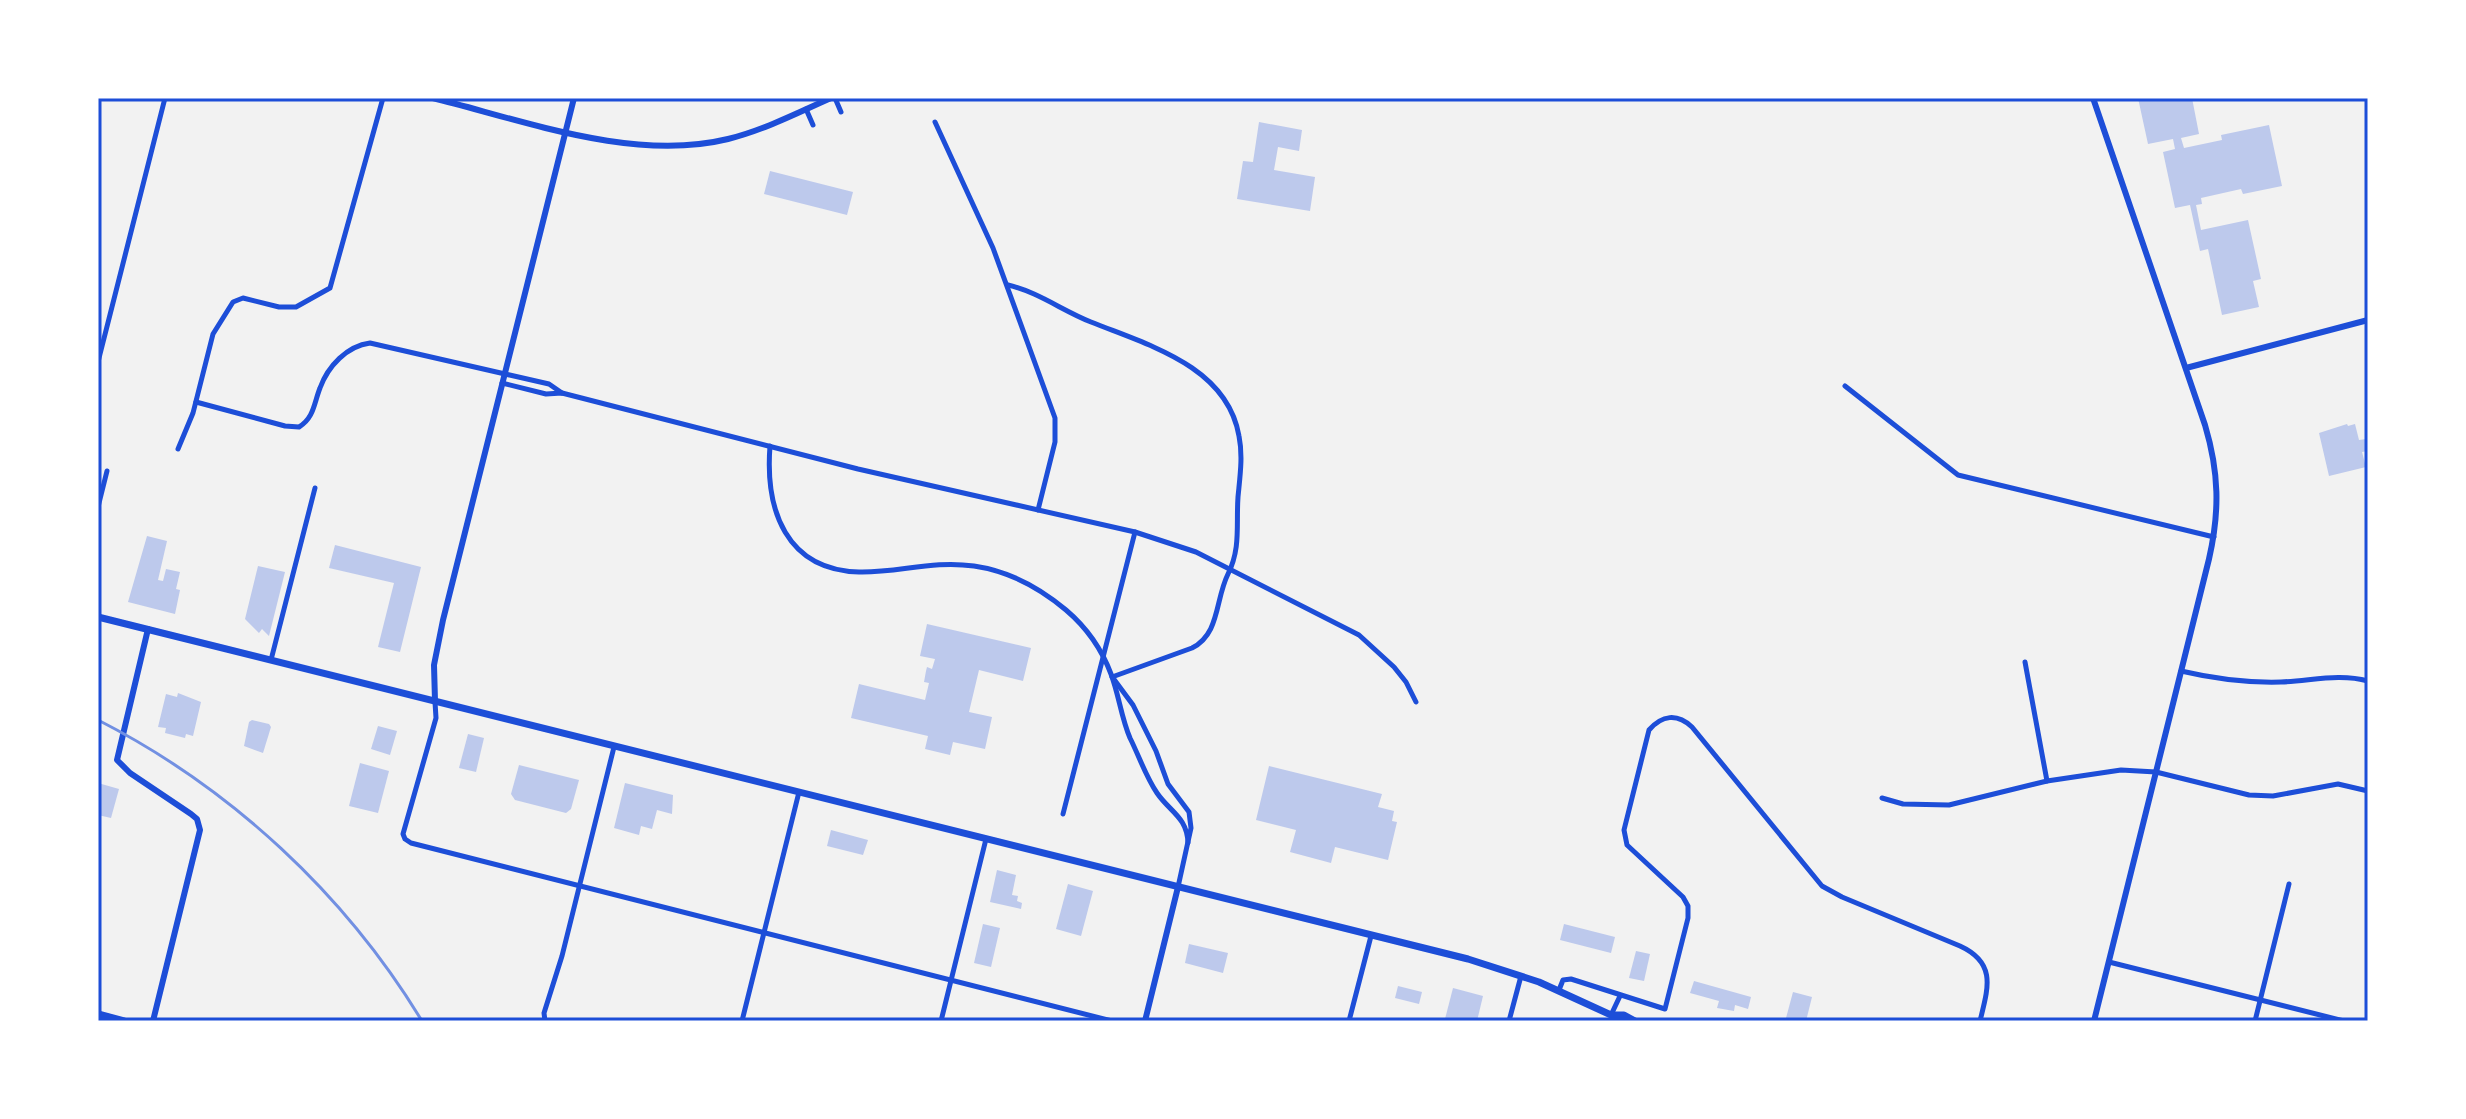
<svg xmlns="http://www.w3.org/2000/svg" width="2466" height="1119" font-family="'Titillium Web',sans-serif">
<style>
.building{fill:#bdc9ec}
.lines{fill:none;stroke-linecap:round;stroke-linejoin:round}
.minor{stroke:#1d4ed8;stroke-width:5}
.tertiary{stroke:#1d4ed8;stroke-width:6}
.primary{stroke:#1d4ed8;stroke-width:7}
.rail{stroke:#7290e2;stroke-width:3}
.neatline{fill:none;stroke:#1d4ed8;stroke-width:3}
</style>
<rect width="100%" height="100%" fill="#f2f2f2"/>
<g class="building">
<path d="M2138,98H2192L2199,134L2181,138L2184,148L2222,140L2221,135L2269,125L2282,186L2243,194L2241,189L2201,198L2202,204L2196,205L2201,230L2248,220L2261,279L2253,281L2259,307L2222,315L2208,249L2200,251L2190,205L2175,208L2163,152L2175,149L2173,139L2148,144Z"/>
<path d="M1259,122L1302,130L1299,151L1278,147L1274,170L1315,177L1310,211L1237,199L1243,161L1253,162Z"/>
<path d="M770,171L853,192L847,215L764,194Z"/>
<path d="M2347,424L2348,426L2355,424L2359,440L2366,439L2368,451L2362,452L2366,467L2329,476L2319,433Z"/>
<path d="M147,536L167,541L158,580L163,581L166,569L180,572L176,589L180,590L175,614L128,602Z"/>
<path d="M335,545L421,567L400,652L378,647L394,583L329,568Z"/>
<path d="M258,566L285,572L269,636L262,629L259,633L245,619Z"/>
<path d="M927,624L1031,648L1023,681L979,670L969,712L992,717L985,749L953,742L950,755L925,749L928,736L851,718L859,684L925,700L929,683L924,682L926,671L927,667L932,669L935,659L920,656Z"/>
<path d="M178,693L201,702L193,736L186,734L185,738L165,733L166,728L158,727L166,694L177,697Z"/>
<path d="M252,720L269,724L271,727L263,753L244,746L249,722Z"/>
<path d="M378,726L397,731L390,755L371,749Z"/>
<path d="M468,734L484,738L476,772L459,768Z"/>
<path d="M360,763L389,771L378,813L349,806Z"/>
<path d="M519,765L579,780L571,809L566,813L515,800L511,794Z"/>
<path d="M1269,766L1382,794L1378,807L1394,811L1392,821L1397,822L1388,860L1335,847L1331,863L1290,852L1296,830L1256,820Z"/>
<path d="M98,783L119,789L111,818L98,815Z"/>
<path d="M625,783L673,795L672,814L657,810L652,829L641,826L639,835L614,828Z"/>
<path d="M831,830L868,840L863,855L827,846Z"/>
<path d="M997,870L1016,875L1012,895L1018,896L1017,901L1022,903L1021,909L990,902Z"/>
<path d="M1068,884L1093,891L1081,936L1056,929Z"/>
<path d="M983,924L1000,928L991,967L974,963Z"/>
<path d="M1564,924L1615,937L1611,953L1560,940Z"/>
<path d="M1189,944L1228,953L1223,973L1185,963Z"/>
<path d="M1636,951L1650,954L1644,981L1629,978Z"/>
<path d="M1694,981L1751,997L1748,1009L1735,1005L1734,1011L1717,1008L1719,1001L1690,993Z"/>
<path d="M1398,986L1422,992L1419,1004L1395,998Z"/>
<path d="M1453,988L1483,996L1477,1021L1445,1019Z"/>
<path d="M1793,992L1812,997L1806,1021L1786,1018Z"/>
</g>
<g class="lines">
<g class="minor">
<path d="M835,98L841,112"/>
<path d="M806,109L813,125"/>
<path d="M935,122L993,248L1055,418V442L1038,510"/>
<path d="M1008,285C1038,292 1063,311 1091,322C1148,345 1227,366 1239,436C1243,456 1240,476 1238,497C1236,525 1241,548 1228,574C1215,600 1220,634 1192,648L1112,677"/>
<path d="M98,362L165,98"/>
<path d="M502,383L546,394L562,393L858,469L1135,532L1196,552L1359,635L1394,667L1406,682L1416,702"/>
<path d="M1845,386L1958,475L2214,537"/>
<path d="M196,402L285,426L299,427C314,418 314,403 320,388C328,366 347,346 370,343L549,384L562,393"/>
<path d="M770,446C765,510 786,570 859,572C898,573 932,560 974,566C1008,571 1040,588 1066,610C1086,627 1102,650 1111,674C1119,695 1121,717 1130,738C1139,756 1146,777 1157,793C1170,812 1187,817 1188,843"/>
<path d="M178,449L193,413L213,334L233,302L243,298L279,307H296L330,288L383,98"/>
<path d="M98,507L107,471"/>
<path d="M271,660L315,488"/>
<path d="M2025,662L2047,781"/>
<path d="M2181,671C2215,679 2246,683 2281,682C2311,681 2339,673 2368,681"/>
<path d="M1113,678L1133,705L1156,751L1168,784L1189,812L1191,828L1178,887"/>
<path d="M435,702L436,718L403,834L405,839L411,843L1112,1021"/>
<path d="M1882,798L1903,804L1949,805L2047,781L2121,770L2156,772L2249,795L2273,796L2338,784L2368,791"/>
<path d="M1063,814L1135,532"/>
<path d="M2109,962L2344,1021"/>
<path d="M1559,990L1563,980L1571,979L1665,1009L1688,918V906L1683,897L1627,845L1624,830L1649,730C1662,715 1677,713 1692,727L1822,886L1842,897L1960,946C1997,963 1988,988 1980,1021"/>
<path d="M1611,1015L1620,996"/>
<path d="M545,1021L544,1013L562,956L614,747"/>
<path d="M742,1021L799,792"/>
<path d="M941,1021L986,839"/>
<path d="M1349,1021L1371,936"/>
<path d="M1509,1021L1521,976"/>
<path d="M2255,1021L2289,884"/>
</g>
<g class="tertiary">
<path d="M433,98C525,121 634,162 728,139C764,130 797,113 831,98"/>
<path d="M2093,98L2205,425C2219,472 2220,511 2209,559L2094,1021"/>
<path d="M2186,368L2368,320"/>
<path d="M148,629L117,760L130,773L191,814L197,819L200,830L153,1021"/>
<path d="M435,701L434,665L443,620L574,98"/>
<path d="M1145,1021L1178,887"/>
<path d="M1702,1021H1718"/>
</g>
<g class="primary">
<path d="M98,617L1468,959L1539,982L1611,1015H1624L1635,1021"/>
<path d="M98,1014L124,1021"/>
</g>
<path class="rail" d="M98,720C231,788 345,894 422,1021"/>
</g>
<rect width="2466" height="1119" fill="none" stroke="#ffffff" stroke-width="200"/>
<rect x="100" y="100" width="2266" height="919" class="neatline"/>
</svg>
